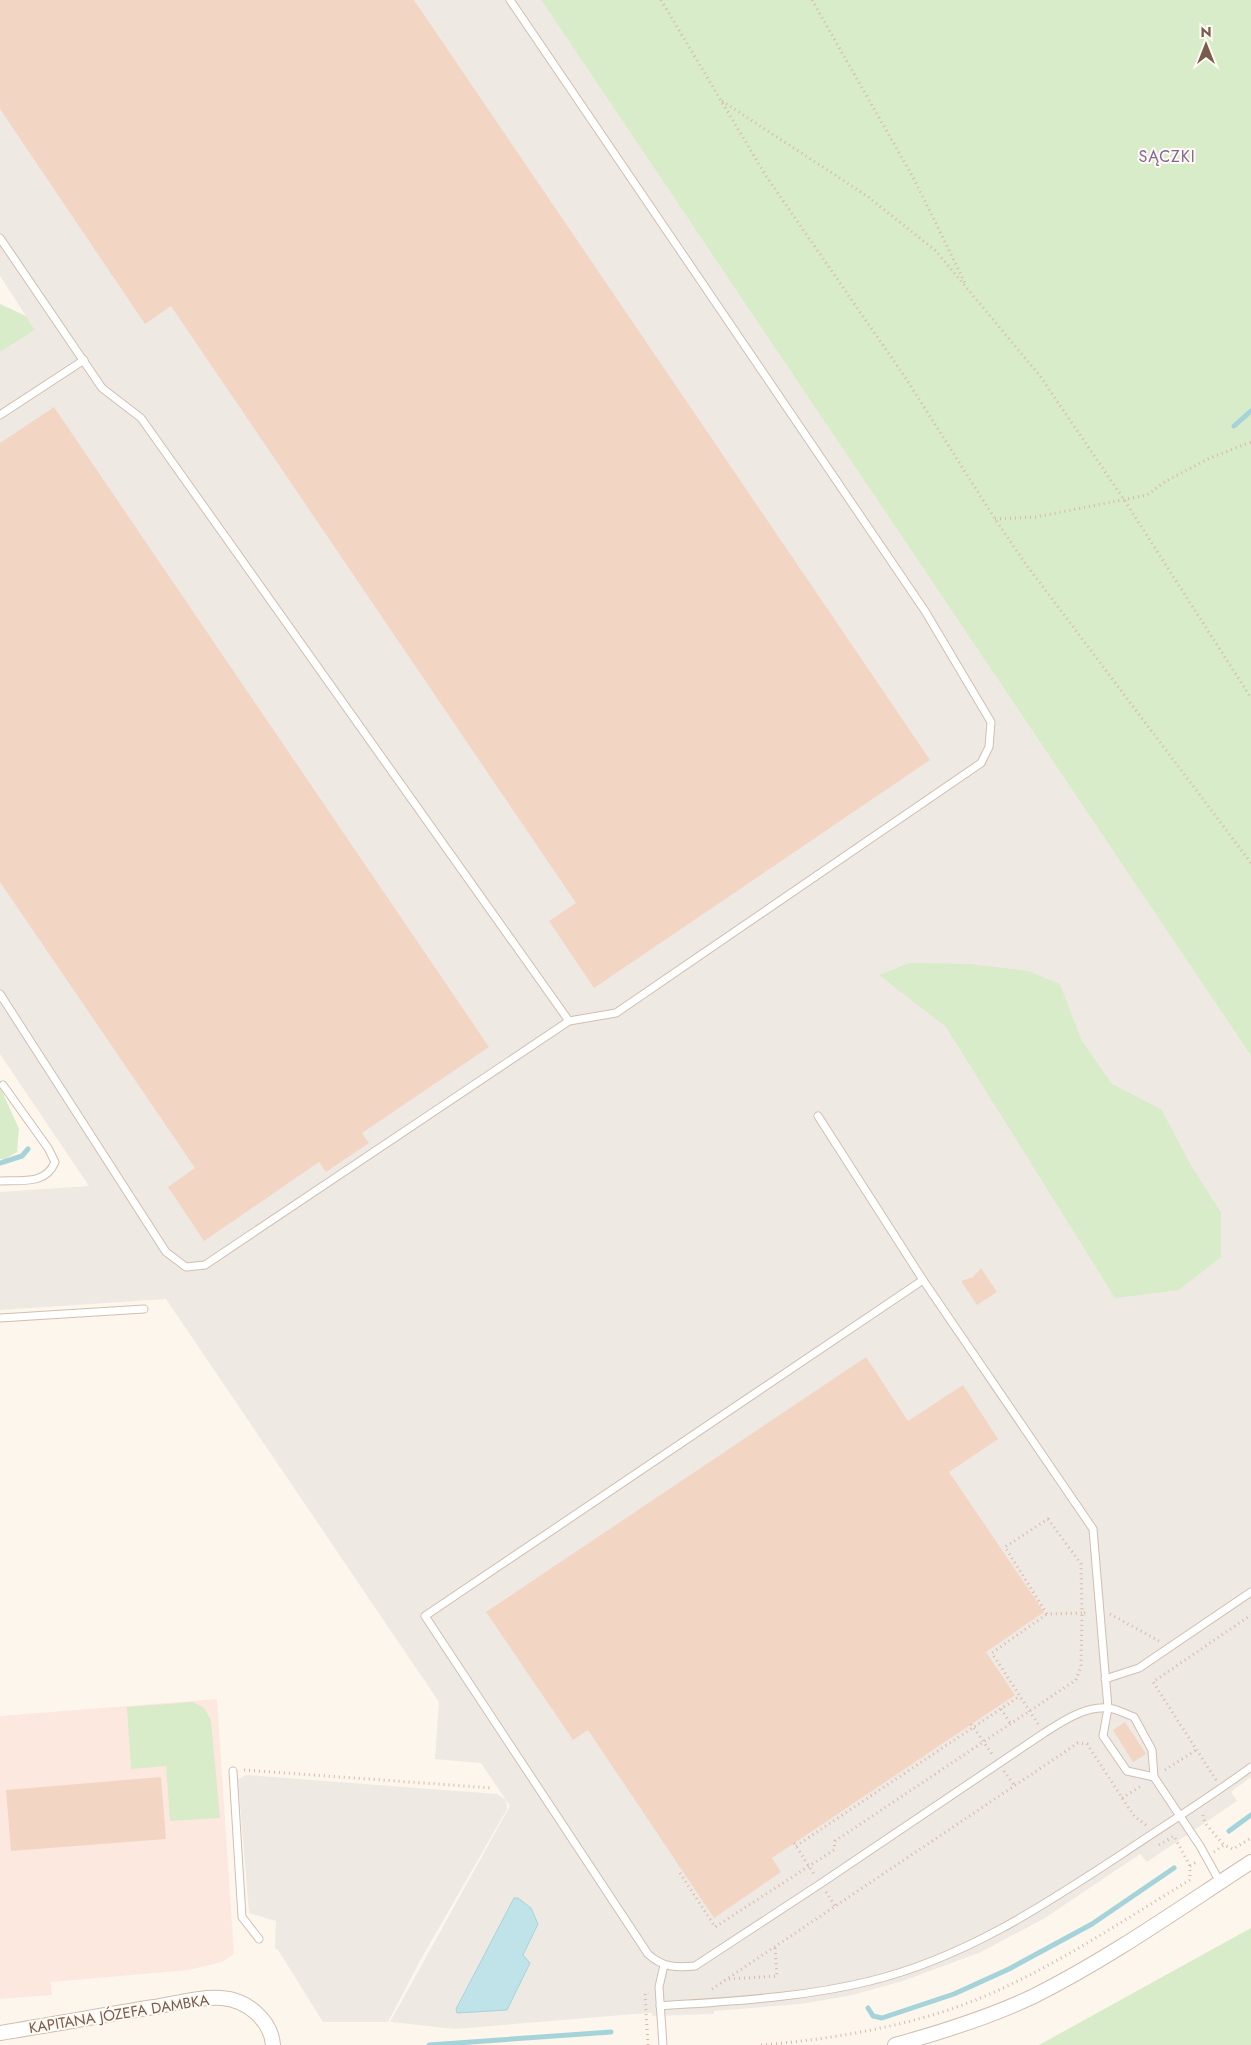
<svg xmlns="http://www.w3.org/2000/svg" width="1251" height="2045" font-family="Jost,sans-serif">
<style>
.commercial{fill:#fde8e0}
.industrial{fill:#efe9e4}
.green{fill:#d8ecc9}
.water{fill:#bfe3e8;stroke:#a5d3da}
.lines{fill:none;stroke-linecap:round;stroke-linejoin:round}
.stream{stroke:#a5d3da;stroke-width:5}
.building{fill:#f3d5c3}
.service-casing{stroke:#d1beb0;stroke-width:9}
.minor-casing{stroke:#d1beb0;stroke-width:16}
.path{stroke:#d9b8a5;stroke-width:3;stroke-dasharray:1 4;stroke-linecap:butt}
.service{stroke:#fff;stroke-width:7}
.minor{stroke:#fff;stroke-width:14}
.labels{text-anchor:middle;dominant-baseline:central;stroke-width:4;stroke-linejoin:round;paint-order:stroke}
.street-label{font-size:15px;fill:#7a5c4d;stroke:#fffaf3}
.neighbourhood-label{font-size:16px;letter-spacing:1px;fill:#846695;stroke:#fffaf3}
</style>
<rect width="100%" height="100%" fill="#fdf6ec"/>
<path class="commercial" d="M217,1699L234,1954L222,1962L189,1970L51,1982L52,1995L0,1999V1716Z"/>
<g class="industrial">
<path d="M0,0H541L1251,1056V1777L1231,1792L1237,1801L1147,1862L1140,1854L1045,1918L981,1952L903,1981L848,1996L800,2004L714,2011V2014L652,2016V2013H647L455,2029L390,2022L510,1806L481,1763L435,1759L439,1702L166,1299L0,1310V1192L89,1186L0,1054V352L35,330L0,276Z"/>
<path d="M246,1775L497,1794L506,1800L507,1809L421,1959L388,2022H323L278,1950L275,1948L276,1921L249,1913L238,1779Z"/>
</g>
<g class="green">
<path d="M541,0H1251V1056Z"/>
<path d="M0,304L26,316L35,330L0,352Z"/>
<path d="M909,963L970,964L1028,971L1060,984L1081,1039L1112,1084L1161,1109L1193,1169L1221,1212V1257L1179,1290L1115,1298L946,1027L879,975Z"/>
<path d="M0,1087L19,1129L17,1152L5,1159H0Z"/>
<path d="M193,1702L204,1708L211,1720L220,1818L170,1821L166,1766L131,1769L127,1707Z"/>
<path d="M1251,1928V2045H1039Z"/>
</g>
<path class="water" d="M514,1898H518L531,1908L538,1924L523,1955L530,1963L507,2010L457,2013L456,2009Z"/>
<g class="lines">
<g class="stream">
<path d="M1234,426L1251,411"/>
<path d="M0,1163L22,1156L28,1149"/>
<path d="M1229,1831L1251,1815"/>
<path d="M868,2008L873,2016L882,2018L954,1994L1009,1969L1092,1924L1174,1868"/>
<path d="M429,2045L611,2032"/>
</g>
</g>
<g class="building">
<path d="M0,0H414L930,760L594,988L549,921L576,903L171,306L145,324L0,109Z"/>
<path d="M54,407L489,1047L362,1133L369,1143L326,1172L319,1162L204,1241L168,1187L195,1168L0,882V443Z"/>
<path d="M981,1268L997,1292L977,1305L961,1281L973,1277Z"/>
<path d="M866,1357L908,1421L963,1385L998,1439L949,1472L1044,1612L986,1652L1015,1695L772,1858L781,1872L714,1918L588,1730L573,1740L486,1612Z"/>
<path d="M1125,1722L1146,1754L1133,1762L1113,1730Z"/>
<path d="M161,1777L166,1839L11,1851L6,1790Z"/>
</g>
<g class="lines">
<g class="service-casing">
<g id="service">
<path d="M0,238L102,388L141,418L569,1021"/>
<path d="M0,415L84,360"/>
<path d="M0,994L166,1252L186,1267L205,1265L569,1021L616,1013L981,763L989,747L991,722L925,611L510,0"/>
<path d="M818,1116L923,1280L1093,1529L1108,1708L1103,1736L1127,1771L1154,1777"/>
<path d="M0,1181C21,1180 46,1185 55,1162L48,1148L3,1085"/>
<path d="M923,1280L425,1616L648,1954C662,1967 676,1968 695,1966L820,1884L1044,1733C1063,1721 1085,1706 1108,1708C1117,1709 1126,1714 1134,1717L1152,1750L1154,1777L1200,1846L1220,1882"/>
<path d="M0,1318L144,1309"/>
<path d="M1105,1679L1139,1668L1251,1592"/>
<path d="M233,1771L242,1917L259,1939"/>
<path d="M660,2006C730,2001 802,1998 870,1981C964,1958 1043,1906 1122,1854C1165,1825 1209,1798 1251,1767"/>
<path d="M663,2045L659,1987L664,1965"/>
</g>
</g>
<g class="minor-casing">
<g id="minor">
<path d="M0,2033C51,2025 103,2015 154,2007C173,2004 203,1996 222,1998C247,2000 271,2020 273,2045"/>
<path d="M895,2045C942,2032 990,2017 1034,1996C1110,1958 1180,1908 1251,1862"/>
</g>
</g>
<g class="path">
<path d="M661,0L766,176L905,377L995,519L1025,563L1251,863"/>
<path d="M812,0L914,179L966,285"/>
<path d="M722,101L867,196L936,251L1040,376L1125,501L1251,698"/>
<path d="M995,519L1036,517L1147,495L1166,481L1210,458L1251,442"/>
<path d="M1048,1519L1081,1564L1082,1613L1047,1614L1005,1547Z"/>
<path d="M1110,1614L1159,1641"/>
<path d="M1001,1709L1011,1724"/>
<path d="M971,1724L992,1754"/>
<path d="M1038,1724L992,1653L1047,1614"/>
<path d="M244,1770L492,1788"/>
<path d="M1165,1770L1196,1750"/>
<path d="M1004,1771L1014,1785"/>
<path d="M1216,1780L1153,1682L1251,1615"/>
<path d="M1122,1798L1141,1786"/>
<path d="M1203,1815L1205,1823L1224,1845"/>
<path d="M794,1843L814,1874"/>
<path d="M1159,1845L1174,1836L1190,1866"/>
<path d="M796,1846L1020,1696"/>
<path d="M1214,1852L1224,1845L1233,1849L1251,1838"/>
<path d="M680,1873L715,1927L834,1850L835,1841L1076,1680L1081,1666L1082,1613H1089"/>
<path d="M826,1892L835,1906"/>
<path d="M729,1979L777,1976L775,1948"/>
<path d="M712,1989L1078,1743L1087,1744L1134,1816L1146,1825"/>
<path d="M648,2045L645,1994L649,1993"/>
<path d="M761,2045C822,2040 880,2031 939,2013C1029,1985 1110,1928 1190,1880V1866L1198,1861"/>
</g>
<use href="#service" class="service"/>
<use href="#minor" class="minor"/>
</g>
<g class="labels">
<g class="street-label">
<text transform="translate(119 2014) rotate(-9)">KAPITANA JÓZEFA DAMBKA</text>
</g>
<g class="neighbourhood-label">
<text x="1167" y="156">SĄCZKI</text>
</g>
</g>
<g transform="translate(1206 45)" stroke="#fffaf3" stroke-width="4" paint-order="stroke">
<path d="M0-4L9 19L0 12L-9 19Z" fill="#7a5c4d"/>
<text y="-8" font-size="14" font-weight="bold" text-anchor="middle" fill="#7a5c4d">N</text>
</g>
</svg>
